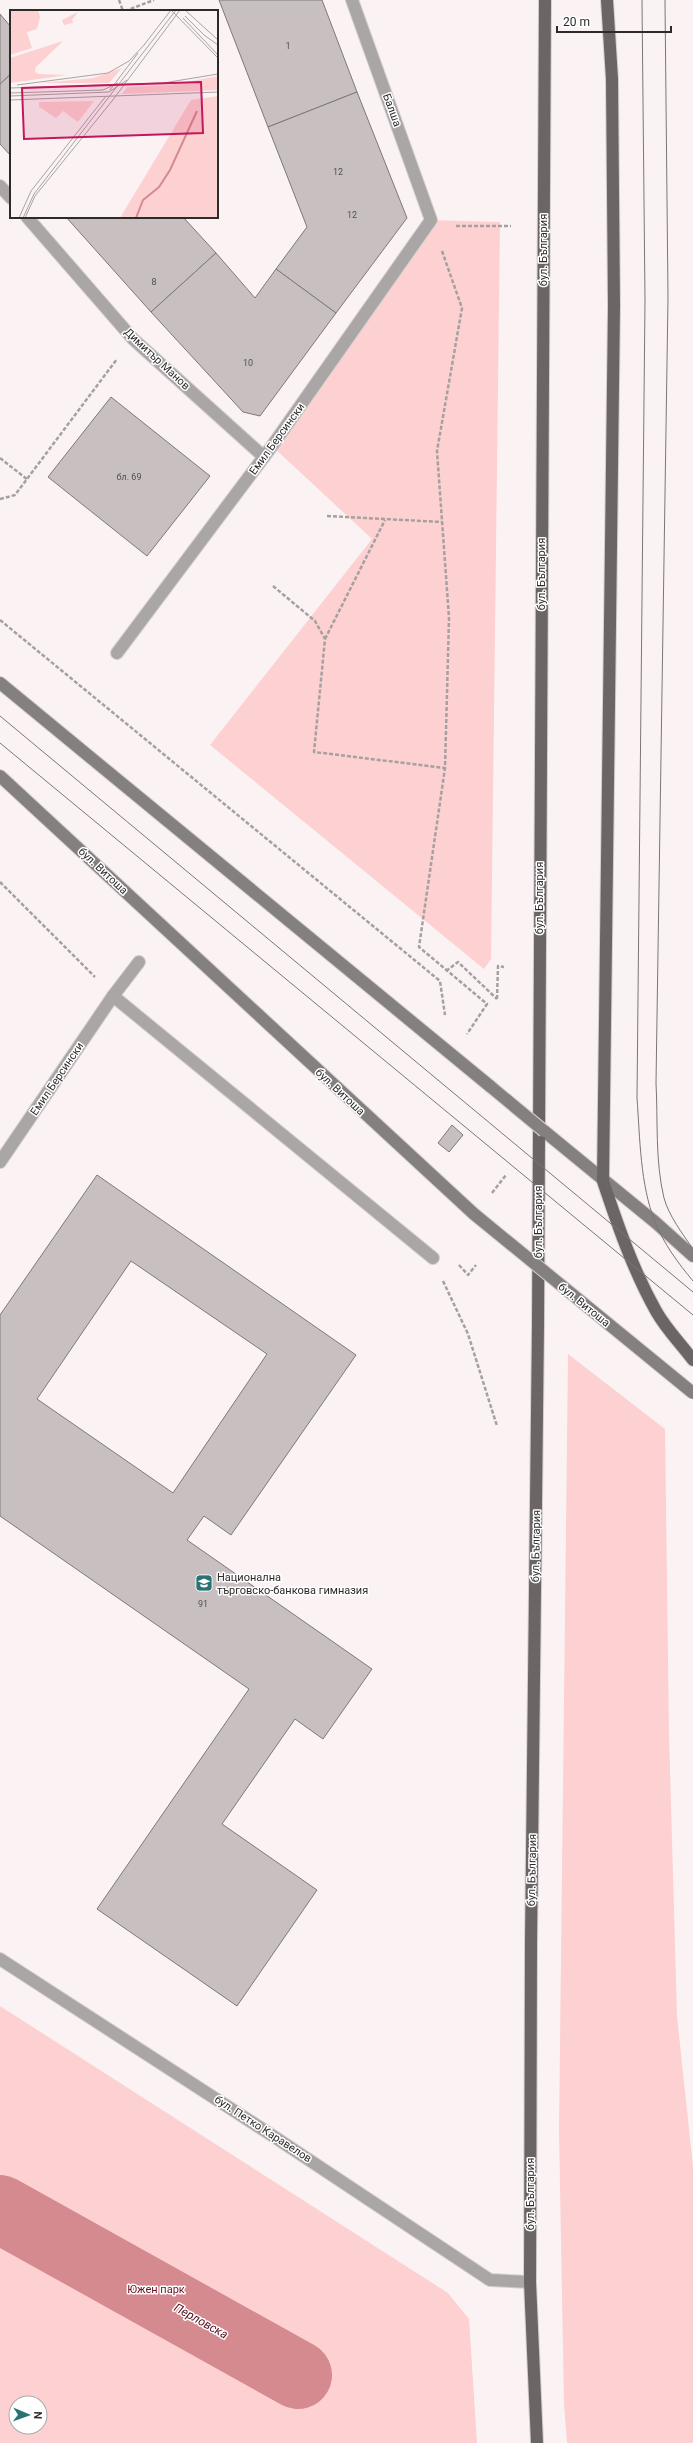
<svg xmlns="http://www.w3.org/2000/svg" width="693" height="2443" font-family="Roboto,sans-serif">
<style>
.green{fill:#fdd0d2;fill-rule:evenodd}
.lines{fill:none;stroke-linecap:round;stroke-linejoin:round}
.river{stroke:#d58a90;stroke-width:68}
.building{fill:#c8c0c0;stroke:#7f7878;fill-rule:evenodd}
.lane-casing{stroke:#d6cfcf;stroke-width:14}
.street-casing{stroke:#d6cfcf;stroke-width:14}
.secondary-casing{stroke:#d6cfcf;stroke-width:14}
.primary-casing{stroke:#d6cfcf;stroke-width:14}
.path{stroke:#a6a0a0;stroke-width:2.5;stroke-dasharray:4 2;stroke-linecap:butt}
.lane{stroke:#aaa6a6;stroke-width:12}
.street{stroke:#aaa6a6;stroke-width:12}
.secondary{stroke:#858080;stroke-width:12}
.primary{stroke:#6c6566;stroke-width:12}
.tram{stroke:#7b7676;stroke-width:1}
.secondary-bridge-casing{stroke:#d6cfcf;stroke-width:14;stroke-linecap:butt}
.secondary-bridge{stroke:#858080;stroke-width:12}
.labels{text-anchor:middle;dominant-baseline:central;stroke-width:3;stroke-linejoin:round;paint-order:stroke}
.number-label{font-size:9px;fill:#545050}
.street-label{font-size:11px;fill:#2d2a2a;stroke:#fff}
.poi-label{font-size:11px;fill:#2d2a2a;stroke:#fff;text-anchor:start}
.park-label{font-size:11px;fill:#691024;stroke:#fff}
.water-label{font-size:12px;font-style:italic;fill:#500d1b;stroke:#fff}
.inset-river{fill:none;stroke:#d58a90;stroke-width:2}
.inset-road{fill:none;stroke:#a9a3a3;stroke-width:1}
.view{fill:#c2185b;fill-opacity:0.15;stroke:#c2185b;stroke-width:2}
.inset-edge{fill:none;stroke:#2d2a2a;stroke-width:2}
</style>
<rect width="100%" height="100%" fill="#fbf3f3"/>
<g class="green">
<path d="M431,220L500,222L491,959L484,969L210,745L372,539L272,446Z"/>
<path d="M568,1354L665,1429L669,1734L677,2016L693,2167V2443H567L564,2404L559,2131Z"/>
<path d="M0,2006L448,2293L469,2319L477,2443H0ZM16,2403H40V2427H16Z"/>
</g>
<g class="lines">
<path class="river" d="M0,2209L298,2375"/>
</g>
<g class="building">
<path d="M219,0H322L357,92L268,127Z"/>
<path d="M0,14L11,27V74L0,84Z"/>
<path d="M11,74V156L0,144V84Z"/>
<path d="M357,92L407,218L336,313L276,269L307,227L268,127Z"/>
<path d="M66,217H183L216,253L151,312Z"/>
<path d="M216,253L255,298L276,269L336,313L260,416L243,412L151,312Z"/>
<path d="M111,397L210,476L147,556L48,477Z"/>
<path d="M452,1125L463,1135L449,1152L438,1143Z"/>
<path d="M97,1175L356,1355L231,1535L204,1516L187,1540L372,1669L323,1739L295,1719L222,1824L317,1890L237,2006L97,1909L249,1689L0,1516V1315ZM131,1261L267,1354L173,1493L37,1399Z"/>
</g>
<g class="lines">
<g class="lane-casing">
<path id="lane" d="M139,962L113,996L433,1258"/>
</g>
<g class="street-casing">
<g id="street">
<path d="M0,186L11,198"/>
<path d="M27,217L133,339L264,457"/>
<path d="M117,653L272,446L431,220L352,0"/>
<path d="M0,1162L113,996"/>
<path d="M0,1959L273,2136L490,2280L530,2282"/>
</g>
</g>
<g class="secondary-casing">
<g id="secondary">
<path d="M0,683L491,1087"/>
<path d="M0,776L474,1214"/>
<path d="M544,1131L655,1222L693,1256"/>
</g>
</g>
<g class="primary-casing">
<g id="primary">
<path d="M607,0L612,79L614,306L603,1181C618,1226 633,1270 656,1311C666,1329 681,1344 693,1360"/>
<path d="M537,2443L530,2282L531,1943L538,1326L545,0"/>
</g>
</g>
<g class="path">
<path d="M119,0L123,11"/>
<path d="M125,11L154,0"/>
<path d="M217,207L218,209"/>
<path d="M456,226H511"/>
<path d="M442,251L462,308L437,451L449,618L445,768L419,947L487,1004L467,1034"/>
<path d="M0,458L28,480"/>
<path d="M0,499L15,495L117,359"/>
<path d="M327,516L442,522"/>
<path d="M273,586L315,621L325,639L314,752L445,768"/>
<path d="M0,620L440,981L445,1015"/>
<path d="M325,639L385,520"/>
<path d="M0,882L95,977"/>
<path d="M446,971L458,962L497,999"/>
<path d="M497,999L498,966L504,967"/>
<path d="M492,1193L506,1175"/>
<path d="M459,1265L468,1275L476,1265"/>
<path d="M443,1281L468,1334L497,1426"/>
</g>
<use href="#lane" class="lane"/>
<use href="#street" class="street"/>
<use href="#secondary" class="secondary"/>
<use href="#primary" class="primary"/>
<g class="tram">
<path d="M642,0L645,300L637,1098C640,1138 640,1184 655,1222C664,1244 678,1263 693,1281"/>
<path d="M665,0L668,298L656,1083C658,1120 655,1161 664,1198C669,1216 682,1233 693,1249"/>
<path d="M0,716L693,1292"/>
<path d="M0,743L693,1315"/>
</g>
<g class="secondary-bridge-casing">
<g id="secondary-bridge">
<path d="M491,1087L544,1131"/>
<path d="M474,1214L693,1393"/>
</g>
</g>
<use href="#secondary-bridge" class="secondary-bridge"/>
</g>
<defs>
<g id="school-square" transform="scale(0.9)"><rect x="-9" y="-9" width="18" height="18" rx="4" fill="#297373" stroke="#fff"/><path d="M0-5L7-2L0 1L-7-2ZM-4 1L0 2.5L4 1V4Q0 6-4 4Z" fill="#fff"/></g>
</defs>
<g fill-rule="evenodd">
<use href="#school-square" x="204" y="1583"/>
</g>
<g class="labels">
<g class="number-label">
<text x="288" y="46">1</text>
<text x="338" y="172">12</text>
<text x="352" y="215">12</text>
<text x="154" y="282">8</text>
<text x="248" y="363">10</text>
<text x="129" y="477">бл. 69</text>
<text x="203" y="1604">91</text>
</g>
<g class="street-label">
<text transform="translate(392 110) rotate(70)">Балша</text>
<text transform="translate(543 250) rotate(-90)">бул. България</text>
<text transform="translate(157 359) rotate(43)">Димитър Манов</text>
<text transform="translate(277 439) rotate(-54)">Емил Берсински</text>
<text transform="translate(541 574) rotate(-90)">бул. България</text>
<text transform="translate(103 871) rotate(43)">бул. Витоша</text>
<text transform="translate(539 898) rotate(-90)">бул. България</text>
<text transform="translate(57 1079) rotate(-56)">Емил Берсински</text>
<text transform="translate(340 1092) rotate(43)">бул. Витоша</text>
<text transform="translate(538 1222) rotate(-90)">бул. България</text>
<text transform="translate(584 1305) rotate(39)">бул. Витоша</text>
<text transform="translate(536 1546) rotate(-89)">бул. България</text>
<text transform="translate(532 1870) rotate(-89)">бул. България</text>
<text transform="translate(263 2129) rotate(33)">бул. Петко Каравелов</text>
<text transform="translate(530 2194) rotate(-90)">бул. България</text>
</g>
<g class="poi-label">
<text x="217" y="1577">Национална<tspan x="217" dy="13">търговско-банкова гимназия</tspan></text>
</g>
<g class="park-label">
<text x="156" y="2289">Южен парк</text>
</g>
<g class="water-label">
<text transform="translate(201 2321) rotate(29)">Перловска</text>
</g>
</g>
<g transform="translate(10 10)">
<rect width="208" height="208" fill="#fbf3f3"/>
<path d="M0,0H28L30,7L27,19L17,22L22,38L0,45ZM68,2L62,10L63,13L54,15L52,10ZM53,31L26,57L25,62L28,64L57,65L0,73V48ZM112,58L99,73H32L83,68ZM208,66V80L112,84L117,77L160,75ZM208,86V208H110L181,90ZM84,91L68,112L53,101L46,108L29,97V92Z" fill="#fdd0d2"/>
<path class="inset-river" d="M126,208L133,190L149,177L160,160L187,101"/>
<path class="inset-road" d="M161,0L208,48M175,0L208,30M175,6L194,25L208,35M173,8L208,45M134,35L161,0M7,75L98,63L119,51L135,34M0,78L153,73L208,64M100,80L128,43M0,83L93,80L108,73M0,86L99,82L117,70M0,90L208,82M9,208L21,181L96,86M13,208L24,184L166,0M15,208L25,186L102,91L170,0"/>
<path class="view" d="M191,72L193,123L14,129L12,78Z"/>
<rect width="208" height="208" class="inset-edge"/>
</g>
<g transform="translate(28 2415) rotate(92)"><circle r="19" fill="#ffffff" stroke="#abaaaa"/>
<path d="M0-3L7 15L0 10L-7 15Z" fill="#297373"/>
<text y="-6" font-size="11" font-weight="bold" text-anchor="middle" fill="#2d2a2a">N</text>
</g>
<path d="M557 26v6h114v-6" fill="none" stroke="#2d2a2a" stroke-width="2"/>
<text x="563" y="26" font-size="12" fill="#2d2a2a" stroke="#ffffff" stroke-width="3" paint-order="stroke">20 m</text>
</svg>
